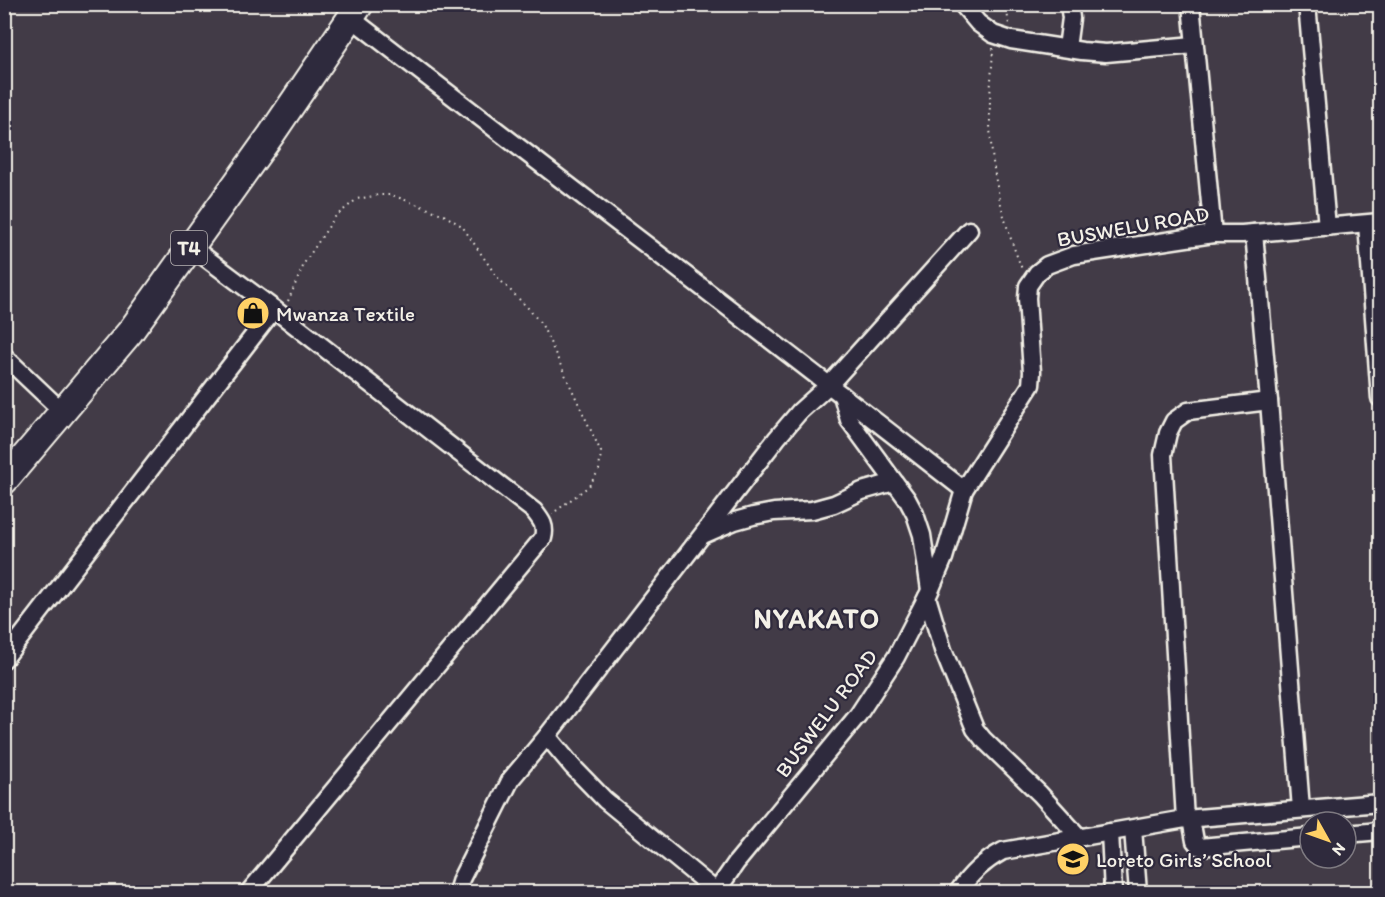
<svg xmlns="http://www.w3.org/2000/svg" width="1385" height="897" font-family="Itim,sans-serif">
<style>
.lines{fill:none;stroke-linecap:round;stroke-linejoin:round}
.minor-casing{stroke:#f4f1e8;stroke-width:21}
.highway-casing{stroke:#f4f1e8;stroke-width:30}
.path{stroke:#f4f1e8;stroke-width:2;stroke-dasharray:1.5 4.5;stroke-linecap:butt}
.minor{stroke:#2f2a3d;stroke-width:16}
.highway{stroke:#2f2a3d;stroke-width:26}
.labels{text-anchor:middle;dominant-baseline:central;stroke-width:4.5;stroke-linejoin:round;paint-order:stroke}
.shield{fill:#2f2a3d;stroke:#b9b5b5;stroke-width:1.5}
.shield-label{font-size:20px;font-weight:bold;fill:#f4f1e8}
.street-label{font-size:21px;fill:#f4f1e8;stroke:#2f2a3d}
.poi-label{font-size:21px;fill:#f4f1e8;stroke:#2f2a3d;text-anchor:start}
.district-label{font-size:27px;font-weight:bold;letter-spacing:1.5px;fill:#f4f1e8;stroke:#2f2a3d}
</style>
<rect width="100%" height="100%" fill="#423b47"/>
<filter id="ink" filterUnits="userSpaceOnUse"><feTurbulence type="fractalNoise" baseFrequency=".0167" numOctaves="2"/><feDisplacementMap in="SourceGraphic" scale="12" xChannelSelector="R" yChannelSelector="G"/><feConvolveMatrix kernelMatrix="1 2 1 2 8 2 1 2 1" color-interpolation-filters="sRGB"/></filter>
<g filter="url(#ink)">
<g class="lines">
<g class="minor-casing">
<g id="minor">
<path d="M962,4L978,23L993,34L1011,40L1082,51L1106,53L1194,45"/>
<path d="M1191,4L1213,234"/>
<path d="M1307,4L1327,227"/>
<path d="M351,18C555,176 761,331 964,490"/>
<path d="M1067,48L1071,18L1069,4"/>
<path d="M1367,224L1380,398"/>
<path d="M1254,233L1269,401L1301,809"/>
<path d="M190,246L274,309L534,511C542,521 546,526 543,538L249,892"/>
<path d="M4,356L63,412"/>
<path d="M842,395L849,420L907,499L915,514L922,535L930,590"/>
<path d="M703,535L735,521L753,516L774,512L812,510L834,504L862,491L894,482"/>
<path d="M927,597L943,650L975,729L983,739L1040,794L1079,837"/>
<path d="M4,659L274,309"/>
<path d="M547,736L573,767L605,800L717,892"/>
<path d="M1185,819L1163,455L1168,433L1174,421L1188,411L1269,401"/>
<path d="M1191,819L1195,841L1200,847L1310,837"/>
<path d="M1133,829L1138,892"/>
<path d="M1110,832L1113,892"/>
<path d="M1346,834L1380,831"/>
<path d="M457,892L461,879L511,779L547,736L777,438L800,411L830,384L969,230"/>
<path d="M716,892L736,863L858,715L896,657L930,591L944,558L964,490L1031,385L1032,372L1027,298L1028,286L1037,273L1047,265L1074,255L1213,234H1242L1380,222"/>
<path d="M958,892C970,874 984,861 1003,851L1185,819L1380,803"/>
</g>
</g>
<g class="highway-casing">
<path id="highway" d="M4,481L130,332L271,135L360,4"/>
</g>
<g class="path">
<path d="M1006,4L1009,25"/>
<path d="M993,48C992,72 989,97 990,122C991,173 1003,222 1022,269"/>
<path d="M288,301L305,262L335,217L357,199L379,195H392L442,214L462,226L497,277L528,308L542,325L601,452L599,470L589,486L552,514"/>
</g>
<use href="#minor" class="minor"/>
<use href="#highway" class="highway"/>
</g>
</g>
<defs>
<g id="shop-disc" transform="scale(1.725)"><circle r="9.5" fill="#ffd166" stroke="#2f2a3d"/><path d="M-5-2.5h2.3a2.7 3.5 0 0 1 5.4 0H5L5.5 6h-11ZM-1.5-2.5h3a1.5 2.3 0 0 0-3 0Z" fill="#111"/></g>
<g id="school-disc" transform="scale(1.725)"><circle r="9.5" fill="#ffd166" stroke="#2f2a3d"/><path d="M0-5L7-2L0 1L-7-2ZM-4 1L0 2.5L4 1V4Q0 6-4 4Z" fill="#111"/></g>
</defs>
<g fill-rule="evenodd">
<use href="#shop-disc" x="253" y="313"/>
<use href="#school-disc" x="1073" y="859"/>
</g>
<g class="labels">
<rect class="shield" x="171" y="231" width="36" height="34" rx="4.5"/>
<g class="shield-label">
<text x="189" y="248">T4</text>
</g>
<g class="street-label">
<text transform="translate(1133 226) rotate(-10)">BUSWELU ROAD</text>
<text transform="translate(826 713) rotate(-53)">BUSWELU ROAD</text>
</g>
<g class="poi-label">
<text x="276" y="313">Mwanza Textile</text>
<text x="1096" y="859">Loreto Girls’ School</text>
</g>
<g class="district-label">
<text x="817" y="618">NYAKATO</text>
</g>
</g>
<rect width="1385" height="897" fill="none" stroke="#2f2a3d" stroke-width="24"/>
<rect x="12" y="12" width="1361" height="873" fill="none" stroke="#f4f1e8" stroke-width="2" filter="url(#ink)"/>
<g transform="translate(1328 840) rotate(130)"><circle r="28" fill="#2f2a3d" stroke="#7e7a81" stroke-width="1.5"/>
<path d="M0-4.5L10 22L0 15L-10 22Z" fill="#ffd166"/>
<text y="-9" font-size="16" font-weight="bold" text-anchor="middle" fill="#f4f1e8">N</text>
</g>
</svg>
